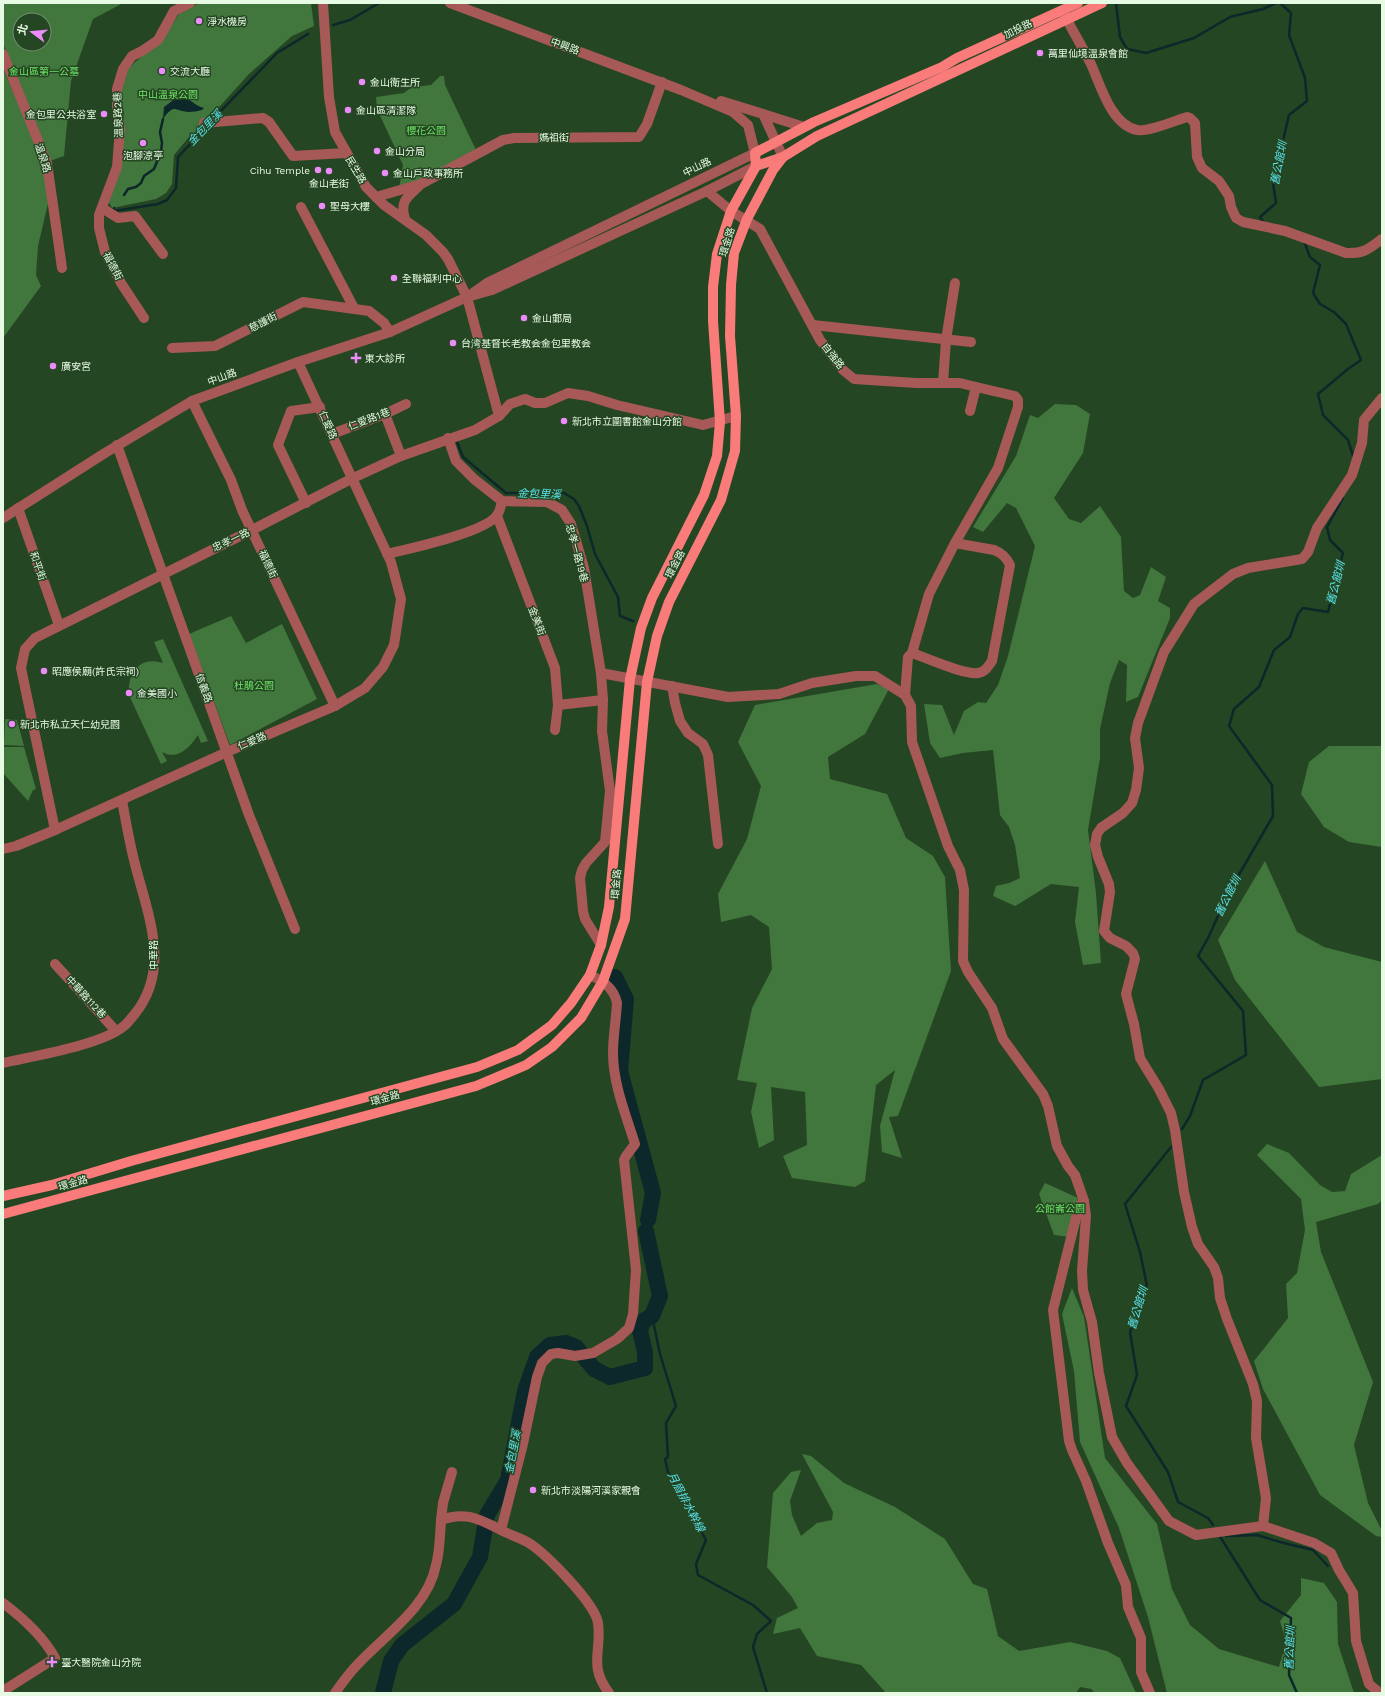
<svg xmlns="http://www.w3.org/2000/svg" width="1385" height="1696" font-family="'Work Sans','Noto Sans TC',sans-serif">
<style>
.green{fill:#41763d;fill-rule:evenodd}
.water{fill:#0c282a}
.lines{fill:none;stroke-linecap:round;stroke-linejoin:round}
.stream{stroke:#0c282a;stroke-width:2.5}
.river{stroke:#0c282a;stroke-width:16}
.minor{stroke:#a75957;stroke-width:10}
.major{stroke:#fa7c7a;stroke-width:10}
.poi-dot{fill:#ec8cfa;stroke:#254622;stroke-width:1.5}
.labels{text-anchor:middle;dominant-baseline:central;stroke-width:3;stroke-linejoin:round;paint-order:stroke}
.poi-label{font-size:10px;fill:#e6fae4;stroke:#254622;text-anchor:start}
.street-label{font-size:10px;fill:#e6fae4;stroke:#254622}
.park-label{font-size:10px;fill:#6ee466;stroke:#254622}
.water-label{font-size:11px;font-style:italic;fill:#59e3ee;stroke:#254622}
</style>
<rect width="100%" height="100%" fill="#254622"/>
<g class="green">
<path d="M3,3H123L93,19L71,81L64,156L50,161L3,43ZM20,20H44V44H20Z"/>
<path d="M199,3H311L314,26L292,36L249,74L201,127L189,137L174,155L172,184L166,193L156,199L112,208L108,200L120,156L124,112L120,110V92L126,72L134,63L162,39L179,14Z"/>
<path d="M3,69L44,162L50,195L38,246L36,275L41,286L3,338Z"/>
<path d="M440,76H444L445,85L476,150L411,185L399,189L403,165L377,109L376,97L404,93L412,87L431,85Z"/>
<path d="M1055,404L1076,405L1090,414L1083,453L1054,498L1069,519L1081,523L1100,506L1121,537L1124,591L1133,598L1140,595L1151,567L1166,577L1158,601L1170,608V618L1138,697L1126,702L1127,665L1119,660L1110,683L1100,729V758L1088,830L1096,893L1101,963L1083,965L1075,922L1079,887L1051,884L1015,906L993,896L996,886L1009,883L1020,878L1015,845L1009,827L1000,815L993,750L963,753L940,758L930,743L924,704L942,705L954,735L964,711L978,702L986,703L998,685L1008,656L1035,546L1016,508L1007,503L983,532L973,527L1016,456L1030,415L1038,418Z"/>
<path d="M231,616L246,643L282,624L317,699L230,745L189,634Z"/>
<path d="M163,639L208,741L201,743L198,735C190,747 178,761 162,752L167,761L161,764L129,695C127,674 139,655 163,663L154,642Z"/>
<path d="M877,684L889,689L865,734L828,757L830,779L887,794L906,838L933,856L945,877L951,971L898,1116L889,1117L902,1158L882,1152L880,1126L895,1070L876,1085L865,1181L855,1187L792,1178L783,1156L807,1145L805,1092L771,1087L774,1140L759,1148L751,1112L757,1083L737,1080L752,1008L772,969L769,927L751,915L721,922L718,894L747,839L761,786L738,742L755,705Z"/>
<path d="M5,719L17,720L24,746L4,745Z"/>
<path d="M1329,746H1382V847L1349,842L1324,827L1301,794L1309,762Z"/>
<path d="M3,747H24L36,789L33,790L28,801L3,773Z"/>
<path d="M1265,861L1297,932L1324,947L1382,962V1079L1319,1087L1235,980L1218,940Z"/>
<path d="M1267,1144L1289,1153L1320,1185L1332,1192L1345,1191L1351,1174L1382,1155V1200L1378,1204L1316,1222L1321,1252L1373,1382L1354,1445L1368,1503L1382,1531V1537L1376,1536L1320,1495L1263,1389L1254,1361L1288,1318L1286,1284L1297,1273L1305,1230L1301,1199L1257,1155Z"/>
<path d="M1045,1183L1078,1198L1070,1237L1054,1235L1039,1194Z"/>
<path d="M1072,1288L1084,1317L1105,1458L1157,1524L1172,1589L1190,1625L1219,1649L1279,1667L1286,1642L1280,1621L1301,1595V1578L1324,1583L1337,1602L1338,1644L1354,1693H1167L1148,1617L1119,1528L1080,1442L1074,1371L1062,1314Z"/>
<path d="M802,1454L811,1456L844,1483L895,1507L945,1539L973,1584L987,1589L998,1636L1019,1651L1070,1642L1107,1651L1120,1658L1136,1693H1095L1091,1689L1080,1687L1076,1693H886L861,1665L817,1656L800,1628L773,1634L777,1618L798,1608L792,1597L767,1567L773,1493L791,1472L801,1470L790,1501L792,1515L801,1536L817,1523L832,1520L833,1512Z"/>
</g>
<path class="water" d="M183,97C191,99 195,106 204,108L202,110C198,111 193,112 188,112C174,111 175,103 163,119L164,107L176,98Z"/>
<g class="lines">
<g class="stream">
<path d="M497,3H499"/>
<path d="M1116,3L1120,37L1127,49L1146,53L1194,38L1230,17L1263,9L1276,3"/>
<path d="M333,25L350,20L379,3"/>
<path d="M213,119L277,53L308,34"/>
<path d="M124,195L128,189L136,187L141,183L144,176L154,169L161,152L162,143L160,132L163,119"/>
<path d="M114,208V211L158,204L167,200L176,188L178,157L206,127"/>
<path d="M1264,223L1260,217L1276,203L1273,183L1289,115L1307,101L1305,78L1289,35L1291,13L1280,3"/>
<path d="M1304,241L1310,257L1320,265L1313,293L1320,304L1334,312L1346,324L1361,360L1348,369L1318,394L1323,415L1348,440L1354,459"/>
<path d="M457,442L463,457L506,493H564L574,499L579,506L587,526L595,554L618,597L620,616L633,621"/>
<path d="M1182,1129L1190,1116L1203,1080L1246,1055L1243,1011L1198,956L1208,938L1230,890L1273,816L1272,785L1229,726L1234,709L1259,687L1274,650L1290,637L1298,614L1303,608L1328,612L1343,553L1330,540L1327,527L1343,498"/>
<path d="M1171,1147L1125,1204L1140,1252L1147,1286L1130,1332L1137,1375L1126,1406L1168,1472L1178,1502L1208,1518L1213,1525"/>
<path d="M652,1316L660,1354L676,1406L666,1423L668,1457L665,1459L668,1472L706,1540L696,1564L698,1575L753,1605L771,1621L757,1634L753,1647L767,1693"/>
<path d="M1219,1535L1260,1600L1291,1618L1289,1675L1297,1693"/>
<path d="M1226,1536L1257,1535L1280,1542L1313,1550L1328,1566"/>
</g>
<g class="river">
<path d="M615,977L626,999L620,1071L653,1193L648,1220"/>
<path d="M383,1693L391,1661L402,1645L454,1604L480,1557L487,1515L508,1480L525,1391L537,1357L550,1345L566,1343L576,1347L594,1369L610,1377L645,1368V1352L640,1331L643,1321L652,1316L660,1296L646,1231"/>
</g>
<g class="minor">
<path d="M450,3L681,90L733,112L748,125L755,153L487,283L473,293"/>
<path d="M1063,12C1072,30 1082,46 1091,64C1100,84 1111,125 1137,130C1149,132 1174,121 1187,117L1190,118L1195,123L1197,157L1202,168L1219,181L1229,196L1231,207L1236,218L1243,222L1285,231L1346,253C1363,254 1369,249 1382,239"/>
<path d="M3,54L47,163L62,268"/>
<path d="M721,101L763,114L783,157"/>
<path d="M763,114L804,127"/>
<path d="M204,123L263,118L269,122L293,156L346,153"/>
<path d="M707,191L731,211L760,229L820,340L843,370L854,379L916,383H960L976,387L970,411"/>
<path d="M376,197L421,184L503,140L514,138L639,137L647,124L662,82"/>
<path d="M301,207L354,308"/>
<path d="M102,208L118,218L135,216L163,254"/>
<path d="M405,219C400,202 406,198 418,187"/>
<path d="M144,318L121,283L105,252L99,228V215L117,167L120,129L117,112V89L123,69L132,56L142,51L158,40L174,11L190,3"/>
<path d="M813,325L971,342"/>
<path d="M172,348L215,346L303,302L369,311L384,323L390,332"/>
<path d="M943,383L946,340L955,283"/>
<path d="M192,401L231,480L242,510L335,706"/>
<path d="M385,414L401,456"/>
<path d="M499,416L510,404L525,399L535,403H545L568,393L588,396L617,405L703,425L736,416"/>
<path d="M332,434L385,414L406,404"/>
<path d="M448,438L456,461L474,479L502,501L547,502L562,510L571,524L584,568L601,673L728,697L779,694L812,683L856,676H875L905,695L911,706L912,742L948,846L960,870L964,890L963,961L968,972L992,1008L1003,1039L1043,1094L1048,1106L1057,1146L1068,1166L1075,1175L1084,1201L1086,1216L1082,1271L1083,1290L1092,1322L1099,1373L1112,1437L1127,1463L1169,1521L1196,1535L1263,1526L1314,1543L1331,1553L1339,1570L1353,1593L1356,1641L1369,1684L1380,1693"/>
<path d="M117,445L249,815L295,929"/>
<path d="M306,503L278,445L291,411L320,407"/>
<path d="M18,508L59,625"/>
<path d="M497,516L555,668L558,705L555,730"/>
<path d="M3,518L105,453L192,401L298,362L390,332L467,297L492,290L707,191L756,166"/>
<path d="M955,543L998,468L1018,407V400L1015,396L976,387"/>
<path d="M387,554C408,549 487,532 497,515C500,512 501,505 502,501"/>
<path d="M601,673L603,700L602,731L610,791L605,842L586,863L582,870L580,878L583,911L585,919L601,945"/>
<path d="M672,686L675,703L680,721L688,733L703,744L708,755L718,844"/>
<path d="M905,695L908,657L912,653C927,658 964,675 978,673C985,672 988,667 992,661L1010,565C1006,557 1002,553 994,550L955,543L929,594L912,653"/>
<path d="M558,705L603,700"/>
<path d="M55,830L21,668L25,649L35,638L252,530L351,479L401,456L475,430L499,416L467,297L448,259L443,252L426,235L384,205L366,187L335,132L329,97L323,3"/>
<path d="M3,849L16,846L55,830L227,752L335,706L365,688L383,667L394,645L401,599L391,562L298,362"/>
<path d="M55,964L116,1031"/>
<path d="M3,1063C33,1056 102,1045 124,1026C128,1023 131,1018 134,1015C171,970 149,918 136,868C130,846 126,823 122,800"/>
<path d="M1084,1201L1079,1206L1053,1310L1069,1441L1072,1450L1086,1481L1108,1543L1126,1585L1128,1607L1141,1638V1672L1150,1693"/>
<path d="M441,1520L443,1503L452,1472"/>
<path d="M1263,1526L1266,1498L1256,1438L1257,1401L1253,1384L1227,1319L1220,1298L1218,1278L1214,1267L1198,1244L1192,1227L1184,1192L1175,1130L1171,1113L1159,1089L1140,1058L1134,1024L1126,994L1135,959L1133,953L1126,946L1110,938L1104,931L1110,892L1109,884L1098,857L1095,845L1097,834L1101,828L1123,813L1132,803L1136,790L1139,768L1135,738L1138,723L1164,652L1194,604L1233,574L1248,568L1302,559L1308,552L1317,528L1352,475L1362,443L1364,420L1382,398"/>
<path d="M501,1530C510,1535 521,1538 529,1543C546,1554 595,1603 598,1623C602,1652 588,1665 609,1693"/>
<path d="M3,1603C23,1618 43,1636 55,1658L3,1691"/>
<path d="M335,1693C342,1683 349,1673 358,1664C385,1635 428,1607 436,1565C440,1551 440,1534 441,1520C465,1511 479,1519 501,1530L523,1444L537,1377L542,1363L551,1354L558,1353L575,1356L593,1353L617,1339L629,1328L633,1314L636,1270L624,1160L626,1156L635,1144C626,1115 613,1084 613,1053C613,1037 616,1020 617,1003C614,988 603,981 590,975"/>
</g>
<g class="major">
<path d="M756,166L783,157L817,136L1102,3"/>
<path d="M3,1196L52,1185L131,1161L477,1067L518,1050L552,1025L571,1003L590,975L601,945L609,907L630,679L641,628L652,598L704,495L717,456L720,422L713,321V287L717,254L731,211L756,166L755,153L814,122L942,67L957,58L1078,3"/>
<path d="M3,1214L476,1086L526,1065L552,1047L581,1018L603,981L625,919L647,682L657,636L669,602L721,500L735,451L736,416L730,336L731,285L734,253L747,219L773,170L783,157"/>
</g>
</g>
<g class="poi-dot">
<circle cx="199" cy="21" r="4"/>
<circle cx="1040" cy="53" r="4"/>
<circle cx="162" cy="71" r="4"/>
<circle cx="362" cy="82" r="4"/>
<circle cx="348" cy="110" r="4"/>
<circle cx="104" cy="114" r="4"/>
<circle cx="143" cy="143" r="4"/>
<circle cx="377" cy="151" r="4"/>
<circle cx="318" cy="170" r="4"/>
<circle cx="329" cy="171" r="4"/>
<circle cx="385" cy="173" r="4"/>
<circle cx="322" cy="206" r="4"/>
<circle cx="394" cy="278" r="4"/>
<circle cx="524" cy="318" r="4"/>
<circle cx="453" cy="343" r="4"/>
<path d="M354 352h4v4h4v4h-4v4h-4v-4h-4v-4h4z"/>
<circle cx="53" cy="366" r="4"/>
<circle cx="564" cy="421" r="4"/>
<circle cx="44" cy="671" r="4"/>
<circle cx="129" cy="693" r="4"/>
<circle cx="12" cy="724" r="4"/>
<circle cx="533" cy="1490" r="4"/>
<path d="M50 1656h4v4h4v4h-4v4h-4v-4h-4v-4h4z"/>
</g>
<g class="labels">
<g class="poi-label">
<text x="207" y="21">淨水機房</text>
<text x="1048" y="53">萬里仙境溫泉會館</text>
<text x="170" y="71">交流大廳</text>
<text x="370" y="82">金山衛生所</text>
<text x="356" y="110">金山區清潔隊</text>
<text x="96" y="114" text-anchor="end">金包里公共浴室</text>
<text x="385" y="151">金山分局</text>
<text x="143" y="155" text-anchor="middle">泡腳涼亭</text>
<text x="310" y="170" text-anchor="end">Cihu Temple</text>
<text x="393" y="173">金山戶政事務所</text>
<text x="329" y="183" text-anchor="middle">金山老街</text>
<text x="330" y="206">聖母大樓</text>
<text x="402" y="278">全聯福利中心</text>
<text x="532" y="318">金山郵局</text>
<text x="461" y="343">台湾基督长老教会金包里教会</text>
<text x="365" y="358">東大診所</text>
<text x="61" y="366">廣安宮</text>
<text x="572" y="421">新北市立圖書館金山分館</text>
<text x="52" y="671">昭應侯廟(許氏宗祠)</text>
<text x="137" y="693">金美國小</text>
<text x="20" y="724">新北市私立天仁幼兒園</text>
<text x="541" y="1490">新北市淡陽河溪家親會</text>
<text x="61" y="1662">臺大醫院金山分院</text>
</g>
<g class="street-label">
<text transform="translate(1018 29) rotate(-26)">加投路</text>
<text transform="translate(565 46) rotate(20)">中興路</text>
<text transform="translate(118 115) rotate(-92)">溫泉路2巷</text>
<text x="554" y="137">媽祖街</text>
<text transform="translate(43 158) rotate(72)">溫泉路</text>
<text transform="translate(697 167) rotate(-26)">中山路</text>
<text transform="translate(356 170) rotate(59)">民生路</text>
<text transform="translate(727 242) rotate(-73)">環金路</text>
<text transform="translate(113 266) rotate(63)">福德街</text>
<text transform="translate(263 322) rotate(-27)">慈護街</text>
<text transform="translate(833 356) rotate(52)">自強路</text>
<text transform="translate(222 377) rotate(-20)">中山路</text>
<text transform="translate(369 419) rotate(-21)">仁愛路1巷</text>
<text transform="translate(328 425) rotate(66)">仁愛路</text>
<text transform="translate(231 540) rotate(-25)">忠孝一路</text>
<text transform="translate(577 553) rotate(75)">忠孝一路19巷</text>
<text transform="translate(268 564) rotate(65)">福德街</text>
<text transform="translate(675 564) rotate(-63)">環金路</text>
<text transform="translate(38 566) rotate(71)">和平街</text>
<text transform="translate(537 621) rotate(69)">金美街</text>
<text transform="translate(204 688) rotate(70)">信義路</text>
<text transform="translate(252 741) rotate(-23)">仁愛路</text>
<text transform="translate(616 884) rotate(-85)">環金路</text>
<text transform="translate(153 955) rotate(-90)">中華路</text>
<text transform="translate(86 997) rotate(47)">中華路112巷</text>
<text transform="translate(385 1098) rotate(-15)">環金路</text>
<text transform="translate(73 1183) rotate(-16)">環金路</text>
</g>
<g class="park-label">
<text x="44" y="71">金山區第一公墓</text>
<text x="168" y="94">中山溫泉公園</text>
<text x="426" y="130">櫻花公園</text>
<text x="254" y="685">杜鵑公園</text>
<text x="1060" y="1208">公館崙公園</text>
</g>
<g class="water-label">
<text transform="translate(205 128) rotate(-46)">金包里溪</text>
<text transform="translate(1279 163) rotate(-79)">舊公館圳</text>
<text transform="translate(539 494) rotate(2)">金包里溪</text>
<text transform="translate(1336 583) rotate(-76)">舊公館圳</text>
<text transform="translate(1228 896) rotate(-63)">舊公館圳</text>
<text transform="translate(1138 1308) rotate(-73)">舊公館圳</text>
<text transform="translate(513 1452) rotate(-79)">金包里溪</text>
<text transform="translate(686 1502) rotate(62)">月眉排水幹線</text>
<text transform="translate(1290 1648) rotate(-88)">舊公館圳</text>
</g>
</g>
<rect width="1385" height="1696" fill="none" stroke="#e6fae4" stroke-width="8"/>
<g transform="translate(32 32) rotate(286)"><circle r="19" fill="#254622" stroke="#728e70"/>
<path d="M0-3L7 15L0 10L-7 15Z" fill="#ec8cfa"/>
<text y="-6" font-size="11" font-weight="bold" text-anchor="middle" fill="#e6fae4">北</text>
</g>
</svg>
